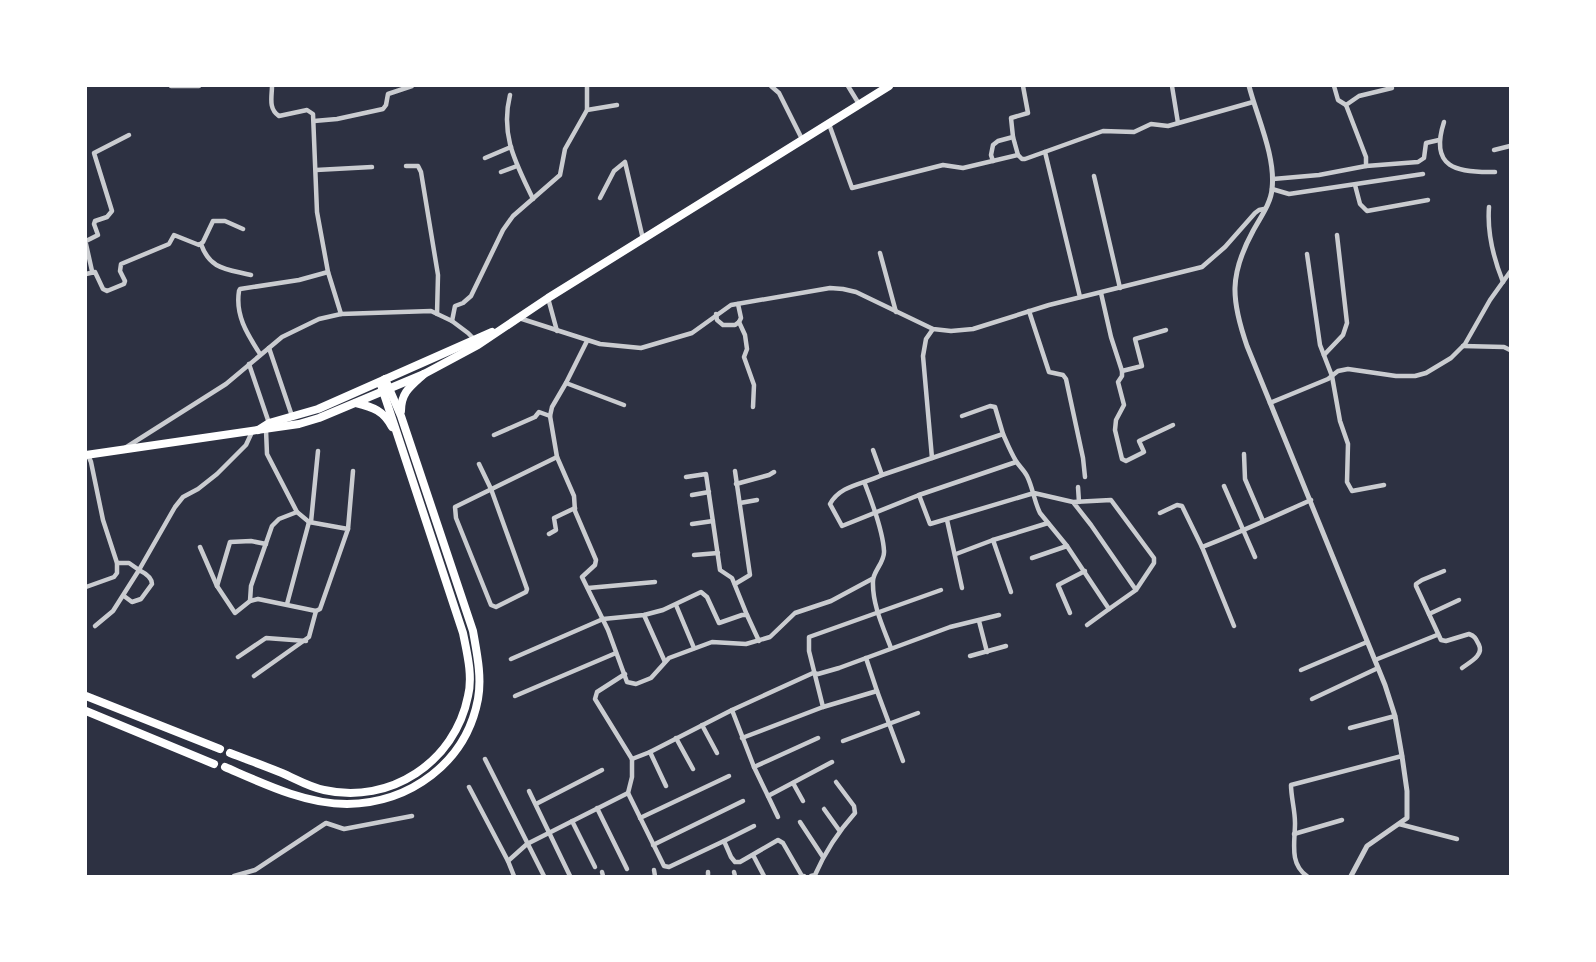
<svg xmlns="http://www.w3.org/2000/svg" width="1596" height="962" font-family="Montserrat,sans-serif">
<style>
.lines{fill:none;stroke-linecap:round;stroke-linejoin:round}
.minor{stroke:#caccd0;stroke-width:4.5}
.tertiary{stroke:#caccd0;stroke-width:5}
.trunk{stroke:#fff;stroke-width:8}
.motorway{stroke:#fff;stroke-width:8}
</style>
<rect width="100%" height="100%" fill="#2d3142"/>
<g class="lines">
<g class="minor">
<path d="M171,86H199"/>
<path d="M272,86C272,96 268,109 279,116L307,110L313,114L317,212L328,272L341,314"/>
<path d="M771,86L779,93L803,141"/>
<path d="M848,86L859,104"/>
<path d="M1172,86L1178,123"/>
<path d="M1334,86L1338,100L1346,105"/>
<path d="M510,95C500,136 516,163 533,199"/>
<path d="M587,110L617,105"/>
<path d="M314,121L337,119L383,109L386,105L388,94L412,86"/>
<path d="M1444,122C1429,168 1457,173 1495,172"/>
<path d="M829,124L852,188L943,165L963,168L1018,155"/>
<path d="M1013,137L1018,155L1022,159H1025L1103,131L1134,132L1151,124L1168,126L1253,102"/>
<path d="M1494,150L1510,146"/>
<path d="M1045,152L1080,297"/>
<path d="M485,158L511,147"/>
<path d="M993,161L991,155L993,145L998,141L1013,137L1011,118L1028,113L1023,86"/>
<path d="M406,166H418L421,172L438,275L437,314"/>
<path d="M1366,166L1418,162L1424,158L1426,143L1439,140"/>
<path d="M316,170L372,167"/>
<path d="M501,172L517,166"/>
<path d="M1094,176L1120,288"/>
<path d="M1273,179L1319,175L1366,166V157L1346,105L1359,96L1392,88"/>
<path d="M1355,185L1360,204L1367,211L1428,200"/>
<path d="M1272,189L1289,194L1423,174"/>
<path d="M600,198L614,171L625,162L643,239"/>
<path d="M1489,207C1487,233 1493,257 1503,282"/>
<path d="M86,241L98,235L94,224L95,221L107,217L112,211L94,153L129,135"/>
<path d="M86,244L92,271"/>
<path d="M201,244C210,270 227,269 251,275"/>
<path d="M880,253L896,312"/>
<path d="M1307,254L1320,345L1332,376L1340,421L1348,444L1347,482L1352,491L1384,485"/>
<path d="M86,274L95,272L103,289L107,291L124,284L125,281L120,271L121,264L169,244L174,235L199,245L203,242L213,221H225L243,229"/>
<path d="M1101,293L1111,337L1122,371V376L1118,382L1124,405L1116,420L1115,430L1122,459L1126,461L1144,452L1139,441L1173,425"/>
<path d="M548,298L557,331"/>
<path d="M738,304L741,318L739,322L745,335L747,349L744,357L754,385L753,407"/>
<path d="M1029,311L1049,372L1063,375L1066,379L1083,458L1085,477"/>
<path d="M716,314L717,320L723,325H735L739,322"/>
<path d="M519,318L600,344L641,348L692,333L731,305L830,288L843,289L856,292L933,329L951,331L973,329L1049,305L1202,267L1225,247L1255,213L1259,210L1264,209"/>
<path d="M452,321L455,306L463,303L471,296L503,230L513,216L560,175L565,149L587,110V86"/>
<path d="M587,341L566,383L552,407L550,416L557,457L574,496L575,511L596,560L595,565L582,577L608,630L627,682L636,684L651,678L669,658L712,642L746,644L770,637L795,613L831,601L872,579"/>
<path d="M1463,346L1504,347L1510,350"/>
<path d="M269,348L292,416"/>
<path d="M260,354C248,335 235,316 239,291L240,289L299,280L328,272"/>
<path d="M1324,355L1343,335L1347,323L1337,235"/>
<path d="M249,364L269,423"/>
<path d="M1122,371L1142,366L1135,339L1166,330"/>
<path d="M566,383L624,405"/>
<path d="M1270,403L1328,379L1338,371L1348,369L1396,376H1415L1426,373L1451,358L1465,344L1490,300L1510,272"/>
<path d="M962,416L990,406L995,407L1003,434"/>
<path d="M494,435L535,417L539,412L550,416"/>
<path d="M125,448L226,384L282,337L319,319L341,314L431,311L452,321L468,333L475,340"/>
<path d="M873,450L882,475"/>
<path d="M1244,454L1245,479L1263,521"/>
<path d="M932,458L923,356L926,339L933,329"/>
<path d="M479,464L491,489L527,589L526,592L496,607L491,605L456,518L455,507L557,457"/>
<path d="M735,471L750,575L735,584"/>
<path d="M686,477L706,474L720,570L732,578L747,615"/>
<path d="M736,484L769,475L774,472"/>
<path d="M865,484C872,502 883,532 884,551C885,562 873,571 873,581C872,604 883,627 891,648"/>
<path d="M1224,486L1255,557"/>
<path d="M1078,487L1079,502"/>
<path d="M692,495L709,492"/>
<path d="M919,495L1016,462"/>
<path d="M1073,502L1111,500L1154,558V563L1136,590L1109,609L1067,546L1040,513C1034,501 1033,488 1027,476C1024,470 1019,466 1016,461C1011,453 1007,443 1003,434L882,475C864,484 840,485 830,504L842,526L919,495L930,524L1034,493L1073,502L1091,525L1136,590"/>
<path d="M740,503L757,500"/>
<path d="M1160,513L1177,505L1182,506L1202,547L1234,626"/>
<path d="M947,520L962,588"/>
<path d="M311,522L318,451"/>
<path d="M692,524L713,521"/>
<path d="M348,529L353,471"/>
<path d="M549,534L556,530L554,518L575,508"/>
<path d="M993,540L1011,592"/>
<path d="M200,547L217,586L235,613L250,601L258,599L316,611"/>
<path d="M1202,547C1239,533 1275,516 1311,500"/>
<path d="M956,554L993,540L1048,523"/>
<path d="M694,555L718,553"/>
<path d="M1032,558L1067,546"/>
<path d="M117,563H129L139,570L175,507L183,497L198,489L217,474L246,445L252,432"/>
<path d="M1444,571L1422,580L1416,584V586L1441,640L1446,641L1469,634C1475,636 1476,639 1479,645C1484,655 1470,662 1462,668"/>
<path d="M217,586L230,542L251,541L266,544"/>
<path d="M86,587L114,577L117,573V563L103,520L91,462L88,455"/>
<path d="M588,588L655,582"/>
<path d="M250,601L251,586L272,526L279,519L297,512"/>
<path d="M287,604L309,522"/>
<path d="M676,605L694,648"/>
<path d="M1070,613L1058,585L1085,571"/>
<path d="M1429,614L1459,600"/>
<path d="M644,615L665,662"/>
<path d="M979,621L987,652"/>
<path d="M1087,625L1109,609"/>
<path d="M95,626L113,611L139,570C145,573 152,577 152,584L141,599L132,602L124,596"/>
<path d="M970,656L1006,646"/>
<path d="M238,657L266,638L306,641"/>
<path d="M511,659L603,619L644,615L663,610L701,592L707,597L719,623L742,615H747L759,641"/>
<path d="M1375,660L1437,635"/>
<path d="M1301,670L1367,642"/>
<path d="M625,674L597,692L595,699L632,759L650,752L732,710L754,767L768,796L832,762"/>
<path d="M254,676L309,637L316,611L320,609L348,529L309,522L297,512L267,454L266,430"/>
<path d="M877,691L903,761"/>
<path d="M515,696L616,653"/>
<path d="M1312,699L1378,668"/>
<path d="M823,707L809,651V637L941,590"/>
<path d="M732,710L813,673L818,674L839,668L950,627L999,615"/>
<path d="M702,725L717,753"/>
<path d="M1350,728L1395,716"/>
<path d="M676,738L693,769"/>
<path d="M742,738L823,707L877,691L866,658"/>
<path d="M843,741L918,713"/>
<path d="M650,752L666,786"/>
<path d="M485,759L544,876"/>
<path d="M632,759V777L628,793L664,866L669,867L724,841L731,857L735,862H740L778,840L783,843L802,876H804"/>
<path d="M754,767L818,738"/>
<path d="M793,783L803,801"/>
<path d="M469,787L508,861"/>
<path d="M529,791L570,876"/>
<path d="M768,796L778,817"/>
<path d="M536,804L602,770"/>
<path d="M597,808L627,869"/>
<path d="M824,809L839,830"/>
<path d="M640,818L729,776"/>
<path d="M572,821L595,867"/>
<path d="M800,822L823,857"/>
<path d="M1399,824L1457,839"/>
<path d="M1294,834L1342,820"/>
<path d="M724,841L754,826"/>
<path d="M653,845L743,801"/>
<path d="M753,855L764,876"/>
<path d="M654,870L655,876"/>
<path d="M602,872L603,876"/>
<path d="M708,872V876"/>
<path d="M734,872L735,876"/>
<path d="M234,876L255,870L326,823L344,829L412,816"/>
<path d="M514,876L508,861L527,844L628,793"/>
<path d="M811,876L815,875C825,852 838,832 855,813L854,806L836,782"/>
<path d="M1307,876C1289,864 1295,842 1295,823C1295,810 1291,797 1291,785L1402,756"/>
</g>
<path class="tertiary" d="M1249,86C1257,117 1276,157 1272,189C1271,203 1260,218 1253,231C1229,275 1231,300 1247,346L1385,685L1395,716L1402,756L1407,791V818L1367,846L1351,876"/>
<g class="trunk">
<path d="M258,430L269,423L318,409L492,332"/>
<path d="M86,455L299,424L319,418L424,374L478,345L548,298L889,86"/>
</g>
<g class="motorway">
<path d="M356,403C373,407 384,411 392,427"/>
<path d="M401,411C401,392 411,386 424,374"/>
<path d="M86,696L220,749"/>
<path d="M86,711L214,764"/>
<path d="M230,753C248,760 265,766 282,773C296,779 309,787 324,790C390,805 455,762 468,696C473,676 467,653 463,633L380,382"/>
<path d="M225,767C262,783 305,804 347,804C410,803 466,763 478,699C482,677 477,654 473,631L401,416L385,379"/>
</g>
</g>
<rect width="1596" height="962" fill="none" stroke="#ffffff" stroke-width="174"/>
</svg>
